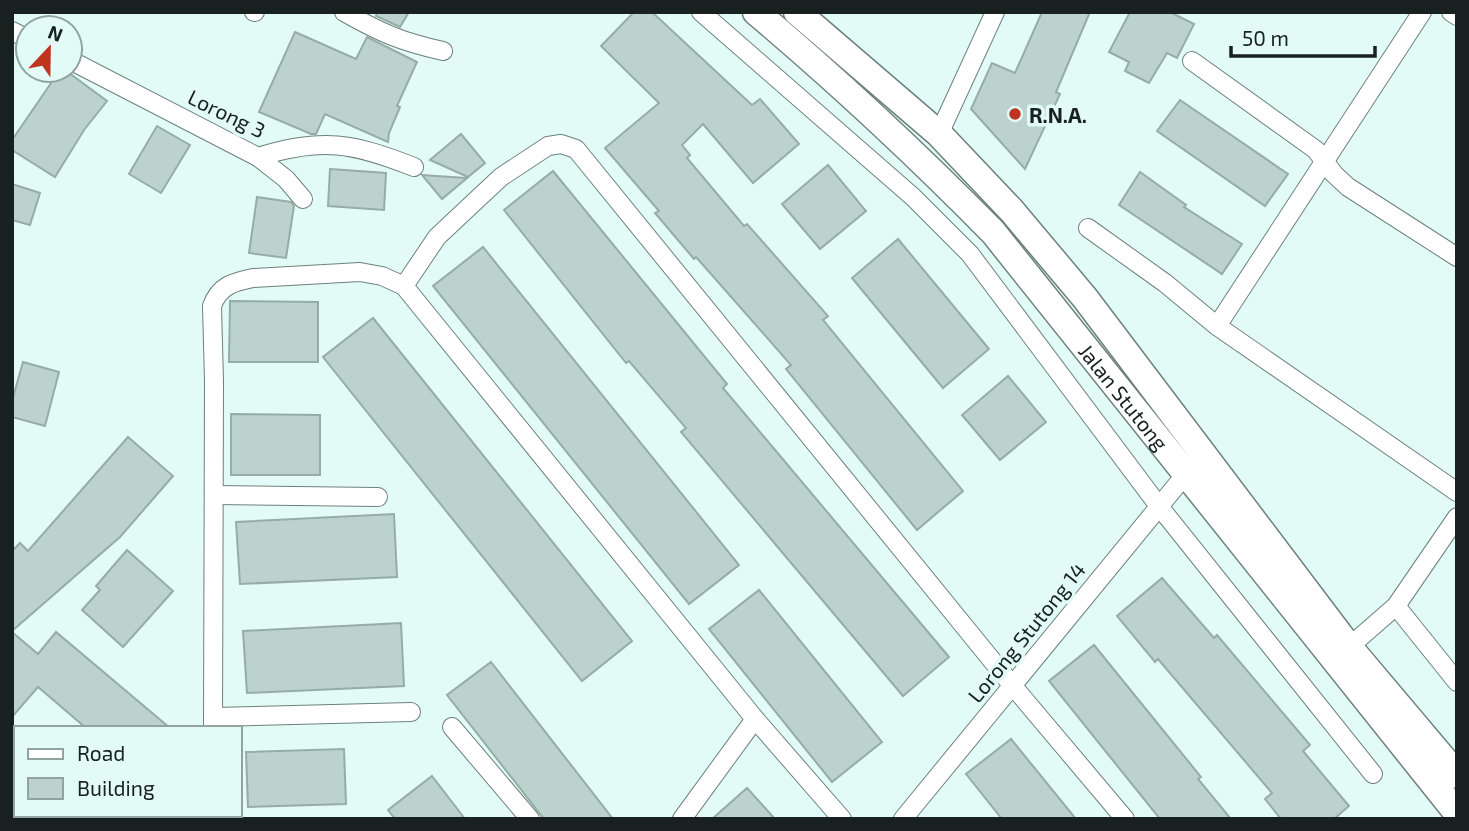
<svg xmlns="http://www.w3.org/2000/svg" width="1469" height="831" font-family="'Exo 2',sans-serif">
<style>
.building{fill:#bbd2cd;stroke:#95aca7;stroke-width:2}
.lines{fill:none;stroke-linecap:round;stroke-linejoin:round}
.street-casing{stroke:#6c817d;stroke-width:20}
.primary-casing{stroke:#6c817d;stroke-width:29}
.street{stroke:#fff;stroke-width:18}
.primary{stroke:#fff;stroke-width:26}
.poi-dot{fill:#bf331f;stroke:#e3fbf6;stroke-width:2.5}
.labels{text-anchor:middle;dominant-baseline:central;stroke-width:7;stroke-linejoin:round;paint-order:stroke}
.street-label{font-size:21px;fill:#18211f;stroke:#e3fbf6}
.poi-label{font-size:21px;font-weight:bold;fill:#18211f;stroke:#e3fbf6;text-anchor:start}
</style>
<rect width="100%" height="100%" fill="#e3fbf6"/>
<g class="building">
<path d="M377,12H409L400,27L376,16Z"/>
<path d="M634,12H652L752,105L760,99L799,144L753,183L703,124L682,145L690,155L687,158L744,226L747,224L828,316L823,320L963,491L917,530L786,369L791,365L696,257L694,259L655,213L659,211L605,148L659,103L601,46Z"/>
<path d="M1042,12H1090L1056,92L1060,94L1025,169L971,109L992,63L1015,73Z"/>
<path d="M1130,12H1170L1194,24L1177,58L1167,53L1149,83L1125,71L1129,62L1109,52Z"/>
<path d="M295,32L356,59L367,37L417,62L397,106L400,107L389,133L388,142L325,114L316,134H311L259,112Z"/>
<path d="M60,70H65L107,101L84,130L55,177L12,150V140Z"/>
<path d="M1180,100L1288,174L1265,206L1157,131Z"/>
<path d="M157,126L190,145L161,193L129,174Z"/>
<path d="M461,134L485,163L468,177L430,160Z"/>
<path d="M828,165L866,211L820,249L782,204Z"/>
<path d="M330,169L386,173L384,210L328,206Z"/>
<path d="M553,171L727,384L723,388L949,657L903,696L681,432L686,428L629,361L626,363L504,210Z"/>
<path d="M1140,172L1186,205L1184,207L1242,244L1222,274L1119,205Z"/>
<path d="M422,175L467,178L442,199Z"/>
<path d="M12,184L40,193L30,225L12,220Z"/>
<path d="M257,197L291,202L294,206L286,258L249,253Z"/>
<path d="M898,239L989,349L943,388L852,278Z"/>
<path d="M483,247L739,565L689,604L433,286Z"/>
<path d="M230,301L318,302V362H229Z"/>
<path d="M373,318L632,641L582,681L323,357Z"/>
<path d="M23,362L59,372L45,426L12,417V401Z"/>
<path d="M1008,376L1046,422L1000,460L962,415Z"/>
<path d="M231,414L320,415V475H231Z"/>
<path d="M128,437L173,476L120,537L12,631V551L20,543L28,551Z"/>
<path d="M394,514L397,577L240,584L236,522Z"/>
<path d="M127,550L173,591L123,647L82,610L100,590L96,586Z"/>
<path d="M1162,578L1214,638L1217,635L1310,745L1303,751L1349,806L1334,819H1281L1265,799L1272,793L1158,659L1155,662L1117,616Z"/>
<path d="M759,590L882,742L832,782L709,629Z"/>
<path d="M401,623L404,686L247,693L243,631Z"/>
<path d="M12,632L38,654L56,632L170,728H86L38,687L12,717Z"/>
<path d="M1094,645L1201,777L1198,779L1231,819H1160L1049,681Z"/>
<path d="M491,662L613,819H544L447,695Z"/>
<path d="M1011,739L1076,819H1002L966,774Z"/>
<path d="M344,749L346,804L248,807L246,752Z"/>
<path d="M432,776L465,819H395L388,810Z"/>
<path d="M747,788L775,819H712Z"/>
</g>
<g class="lines">
<g class="street-casing">
<g id="street">
<path d="M254,12H255"/>
<path d="M344,12C381,33 402,42 443,51"/>
<path d="M701,12L913,197L970,254L1158,505L1373,774"/>
<path d="M1451,12L1457,16"/>
<path d="M12,31L28,39"/>
<path d="M70,60L258,157C322,137 353,143 414,167"/>
<path d="M1192,61L1316,150L1334,174L1348,187L1457,257"/>
<path d="M939,134L995,12"/>
<path d="M258,157L286,179L303,199"/>
<path d="M1088,228L1165,283L1217,326L1457,492"/>
<path d="M404,286L437,237L501,177L548,146L561,144L576,149L1012,685L1125,819"/>
<path d="M1217,326L1422,12"/>
<path d="M214,495L378,497"/>
<path d="M1396,606L1457,682"/>
<path d="M1349,647L1396,606L1457,517"/>
<path d="M213,717L411,712"/>
<path d="M452,727L530,819"/>
<path d="M213,728L214,381L212,306C219,286 233,282 253,278L360,272L382,276L404,286L755,719L842,819"/>
<path d="M219,815L220,819"/>
<path d="M682,819L755,719"/>
<path d="M903,819L1185,475"/>
</g>
</g>
<g class="primary-casing">
<g id="primary">
<path id="s1" d="M756,12C839,82 917,155 993,232L1457,813"/>
<path d="M797,12L939,134L1012,211L1085,298L1349,647L1457,775"/>
</g>
</g>
<use href="#street" class="street"/>
<use href="#primary" class="primary"/>
</g>
<circle class="poi-dot" cx="1015" cy="114" r="7"/>
<g class="labels">
<g class="street-label">
<text transform="translate(227 113) rotate(26)">Lorong 3</text>
<text stroke="none"><textPath href="#s1" startOffset="534">Jalan Stutong</textPath></text>
<text transform="translate(1026 632) rotate(-51)">Lorong Stutong 14</text>
</g>
<g class="poi-label">
<text x="1029" y="114">R.N.A.</text>
</g>
</g>
<rect width="1469" height="831" fill="none" stroke="#18211f" stroke-width="28"/>
<rect x="14" y="726" width="228" height="91" fill="#e3fbf6" stroke="#92a4a0" stroke-width="2"/>
<rect x="28" y="749" width="35" height="10" fill="#ffffff" stroke="#92a4a0" stroke-width="2"/>
<text x="77" y="761" font-size="21" fill="#18211f">Road</text>
<rect x="28" y="778" width="35" height="21" fill="#bbd2cd" stroke="#92a4a0" stroke-width="2"/>
<text x="77" y="796" font-size="21" fill="#18211f">Building</text>
<g transform="translate(49 49) rotate(22)"><circle r="33" fill="#e3fbf6" stroke="#92a4a0" stroke-width="2"/>
<path d="M0-5L12 26L0 18L-12 26Z" fill="#bf331f"/>
<text y="-10" font-size="19" font-weight="bold" text-anchor="middle" fill="#18211f">N</text>
</g>
<path d="M1231 46v10h144v-10" fill="none" stroke="#18211f" stroke-width="3.5"/>
<text x="1242" y="46" font-size="21" fill="#18211f" stroke="#e3fbf6" stroke-width="5" paint-order="stroke">50 m</text>
</svg>
